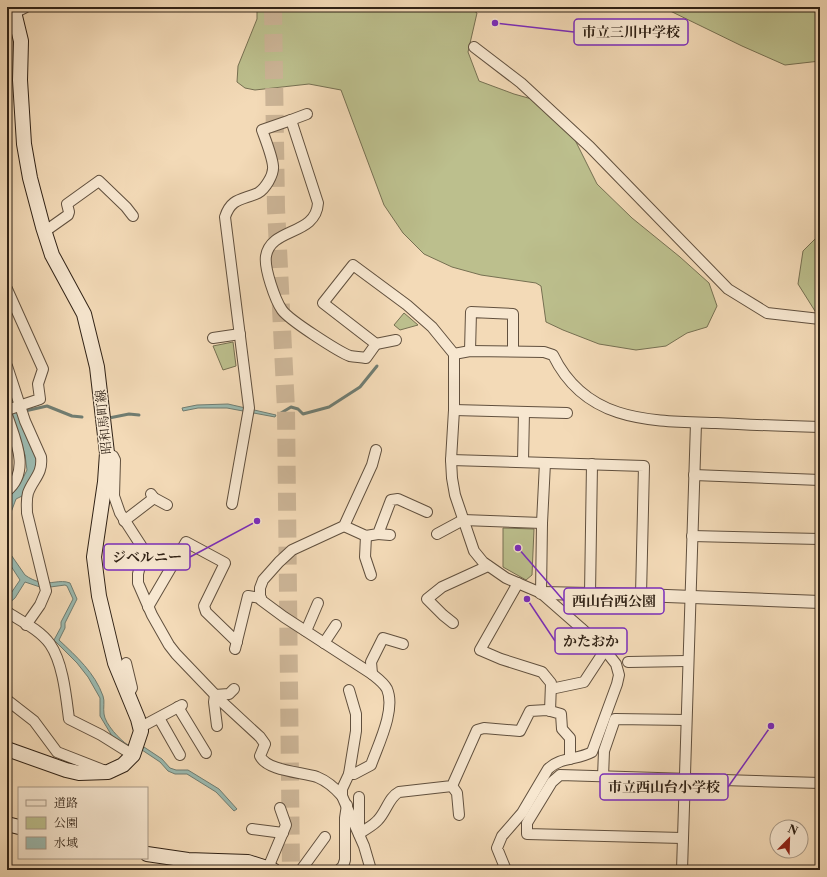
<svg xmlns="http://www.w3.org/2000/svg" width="827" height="877" font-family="'Libre Caslon Text','Noto Serif JP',serif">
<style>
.green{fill:#bcbf8d;stroke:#767052}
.water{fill:#9bbab0;stroke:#707d72}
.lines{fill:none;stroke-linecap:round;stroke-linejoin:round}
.stream{stroke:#707d72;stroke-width:3}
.motorway-tunnel{stroke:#ccb597;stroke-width:18;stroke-dasharray:18 9;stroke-linecap:butt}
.minor-casing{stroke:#61503e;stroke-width:12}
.tertiary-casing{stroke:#61503e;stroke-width:14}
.secondary-casing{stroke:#302216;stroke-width:16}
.minor{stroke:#f7e7d0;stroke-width:10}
.tertiary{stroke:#f7e7d0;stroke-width:12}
.secondary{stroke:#f7e7d0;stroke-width:14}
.labels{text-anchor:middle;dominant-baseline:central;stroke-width:3;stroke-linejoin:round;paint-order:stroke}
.street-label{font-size:13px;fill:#302216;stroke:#f7e7d0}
.leader{fill:none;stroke:#7b2cbf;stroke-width:1.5}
.callout-dot{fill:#7b2cbf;stroke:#f7e7d0;stroke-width:1.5}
.callout{fill:#f7e7d0;stroke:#7b2cbf;stroke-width:1.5}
.callout-label{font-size:14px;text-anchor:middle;font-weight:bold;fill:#302216}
</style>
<rect width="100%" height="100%" fill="#f3dab7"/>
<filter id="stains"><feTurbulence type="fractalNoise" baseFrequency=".005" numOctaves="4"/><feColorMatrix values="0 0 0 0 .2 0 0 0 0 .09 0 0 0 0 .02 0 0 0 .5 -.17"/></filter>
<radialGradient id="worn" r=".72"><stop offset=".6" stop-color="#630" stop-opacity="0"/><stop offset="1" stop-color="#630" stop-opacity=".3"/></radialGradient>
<g class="green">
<path d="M257,7H468L477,13L468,52L479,81L514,94L553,105L575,140L597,184L632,218L680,257L709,283L717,306L707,327L687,333L666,346L636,350L599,344L563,330L546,322L541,286L536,283L481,275L452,267L424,254L403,233L384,205L341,90L309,84L255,90L245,88L237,82L238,66L257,19Z"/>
<path d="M662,7H820V61L785,65L742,46Z"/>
<path d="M820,234V319L798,284L803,251Z"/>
<path d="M404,313L418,325L400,330L394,325Z"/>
<path d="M233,342L236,366L223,370L213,346Z"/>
<path d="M503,528L534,529L532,575L526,580L503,567Z"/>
</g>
<g class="water">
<path d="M7,373L39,463L24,495L16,499L10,515L9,529L7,533V500L20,484L27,470L25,455L7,399Z"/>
<path d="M228,404L276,415L275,417L227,408H198L183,411L182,408L197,405Z"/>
<path d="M7,549L25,575C29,578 35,581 40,582C50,585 60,579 70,583L77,599L65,623V628L59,640C76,656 95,673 103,696C105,701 103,708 104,714C105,724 120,740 128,745L127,748L121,745L112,736L100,716V698L88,677L77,663L54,640L61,627V622L73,599L67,586L65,585L43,588L25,582L15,598L7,605V599L20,580L7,560Z"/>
<path d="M144,747L162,759L170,768L176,770H188L219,789L237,809L234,811L216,792L187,774H175L168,771L160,762L142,750Z"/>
</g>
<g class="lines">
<g class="stream">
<path d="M25,411L47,406L72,416L82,417"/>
<path d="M281,413L291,407L298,409L303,414L329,407L360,387L377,366"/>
<path d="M109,418L129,414L139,415"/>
</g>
<path class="motorway-tunnel" d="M273,7L276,208L286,409L291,870"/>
<g class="minor-casing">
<g id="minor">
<path d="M474,47L521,83L590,147L728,289L767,313L820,319"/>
<path d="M291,120L307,114"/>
<path d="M44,232L68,215L69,212L67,204L99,181L126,207L133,216"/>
<path d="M7,289L43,369L38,384L40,399L7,410"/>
<path d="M213,338L240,334"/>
<path d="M376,344L396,340"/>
<path d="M470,351L471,312L513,314V351"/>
<path d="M454,354L470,351L544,352L553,355C586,423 651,421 716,423C751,425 785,426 820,427"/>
<path d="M7,366L25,421L41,457C43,474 33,479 28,493C26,500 27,506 27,513L46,591L40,605L26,625"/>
<path d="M454,410L567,413"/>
<path d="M7,415C15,439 31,471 7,491"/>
<path d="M107,453L113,456L115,460L114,496L120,513L142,547L143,554L138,574V583L152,615L169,645L176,654L221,701L260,737L265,744L260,756C267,771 302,772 317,777C327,781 335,788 342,796"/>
<path d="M451,460L644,466L641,595"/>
<path d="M523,461L524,412"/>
<path d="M694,475L820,480"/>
<path d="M151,494L154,498L167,505"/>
<path d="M232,504L249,408L225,217C231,198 242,200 258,193C265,189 274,175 273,166C272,156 266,141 262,130L291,120L318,203C316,236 271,227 266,256C264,268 275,300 282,310C289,320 339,352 350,356C355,357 361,357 366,358L376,344L323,303L353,265L407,305L432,327L454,354V410L451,460L452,478L455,495L474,551L483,562L506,578L541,593L581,628L605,650L616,664L619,675L617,684L592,752C578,760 560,757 548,769L522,813L502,836L497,848L506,870"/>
<path d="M124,521L154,498"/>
<path d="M344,526L366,536L378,534L391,500L398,499L427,512"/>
<path d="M378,534L390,535"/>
<path d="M437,534L463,520L542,523"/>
<path d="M366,536L365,557L371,575"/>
<path d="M692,536L820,539"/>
<path d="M518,583L480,650L501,659L542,672L551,683L550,711"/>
<path d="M541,593L542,523L545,463"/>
<path d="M590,594L592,464"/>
<path d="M148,607L186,542L225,563L204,606L206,612L237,642"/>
<path d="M7,612C21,621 40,630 50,644C63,663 66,696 69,719L101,735L133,755"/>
<path d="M453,623L443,615L427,599L442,587L488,566"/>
<path d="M306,631L318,603"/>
<path d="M324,643L336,625"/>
<path d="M235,649L248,596L261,598"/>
<path d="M628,662L687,661"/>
<path d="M126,663L132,688L128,695"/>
<path d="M372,674L371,662L383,638L403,644"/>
<path d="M551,689L584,682L605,650"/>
<path d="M349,690L356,714V731L349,774L342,789V796L364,846L371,870"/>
<path d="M7,700L34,721L57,752L103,770"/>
<path d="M178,707L206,753"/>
<path d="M159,718L180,755"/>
<path d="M217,726L214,702L215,695L229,694L234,689"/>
<path d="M141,727L182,705"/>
<path d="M349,774H354L371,765C378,745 396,710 387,689C384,683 377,678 372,674L284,617L261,600L260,596V588L263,580L279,562L292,550L344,526L372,465L376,450"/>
<path d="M603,777L604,751L615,719L686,720"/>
<path d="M452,786L457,793L459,815"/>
<path d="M252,829L283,833"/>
<path d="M359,830V797"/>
<path d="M359,834C365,829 373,826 378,820C386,812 389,797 399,792L452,786L477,730L484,728L520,731L530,711L547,710L561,714L562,729L570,738V759"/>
<path d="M682,838L527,834V823L552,782L560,775L820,783"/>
<path d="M268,868L286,825L280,808"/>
<path d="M301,870L325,837"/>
<path d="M339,870L343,866L345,860V818L347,805"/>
<path d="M682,870L696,423"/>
</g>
</g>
<g class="tertiary-casing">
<g id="tertiary">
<path d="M14,12L24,7"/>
<path d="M541,593L641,595L820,602"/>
</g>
</g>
<g class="secondary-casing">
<g id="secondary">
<path d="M7,749L66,770L79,773L108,772L123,765L133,755L141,731L138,719L115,663L99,596L94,557L105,482L107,453L97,367L84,314L52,255L43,227L30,178L24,144L20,80L21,41L14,12L11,7"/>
<path d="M7,824L19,827"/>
<path d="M147,854L188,860L248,862L273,870"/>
</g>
</g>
<use href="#minor" class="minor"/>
<use href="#tertiary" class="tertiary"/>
<use href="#secondary" class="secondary"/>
</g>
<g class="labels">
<g class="street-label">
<text transform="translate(103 422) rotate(-96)">昭和馬町線</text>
</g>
</g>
<path class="leader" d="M495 23L574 32M257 521L190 557M518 548L564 601M527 599L555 641M771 726L728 787"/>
<g class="callout-dot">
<circle cx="495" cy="23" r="4"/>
<circle cx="257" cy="521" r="4"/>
<circle cx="518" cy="548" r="4"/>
<circle cx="527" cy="599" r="4"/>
<circle cx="771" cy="726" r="4"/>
</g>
<g class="callout">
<rect x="574" y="19" width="114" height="26" rx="4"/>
<rect x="104" y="544" width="86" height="26" rx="4"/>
<rect x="564" y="588" width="100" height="26" rx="4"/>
<rect x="555" y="628" width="72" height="26" rx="4"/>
<rect x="600" y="774" width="128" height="26" rx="4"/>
</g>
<g class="callout-label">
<text x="631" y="37">市立三川中学校</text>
<text x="147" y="562">ジベルニー</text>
<text x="614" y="606">西山台西公園</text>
<text x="591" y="646">かたおか</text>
<text x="664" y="792">市立西山台小学校</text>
</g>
<rect width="827" height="877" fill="none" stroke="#f3dab7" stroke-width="24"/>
<rect x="8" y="8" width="811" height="861" fill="none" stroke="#302216" stroke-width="2"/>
<rect x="12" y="12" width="803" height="853" fill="none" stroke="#302216"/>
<rect x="18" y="787" width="130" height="72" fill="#f7e7d0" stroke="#a79886"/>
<rect x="26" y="800" width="20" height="6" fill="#f7e7d0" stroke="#a79886"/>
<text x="54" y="807" font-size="12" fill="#302216">道路</text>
<rect x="26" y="817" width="20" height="12" fill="#bcbf8d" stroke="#a79886"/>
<text x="54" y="827" font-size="12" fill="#302216">公園</text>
<rect x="26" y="837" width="20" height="12" fill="#9bbab0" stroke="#a79886"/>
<text x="54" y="847" font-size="12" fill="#302216">水域</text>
<g transform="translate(789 839) rotate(23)"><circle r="19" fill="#f7e7d0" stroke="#a79886"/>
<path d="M0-3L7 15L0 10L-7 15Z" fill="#8f2418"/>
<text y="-6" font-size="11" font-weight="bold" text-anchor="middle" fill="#302216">N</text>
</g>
<rect width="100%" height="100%" filter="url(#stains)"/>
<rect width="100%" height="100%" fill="url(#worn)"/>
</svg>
